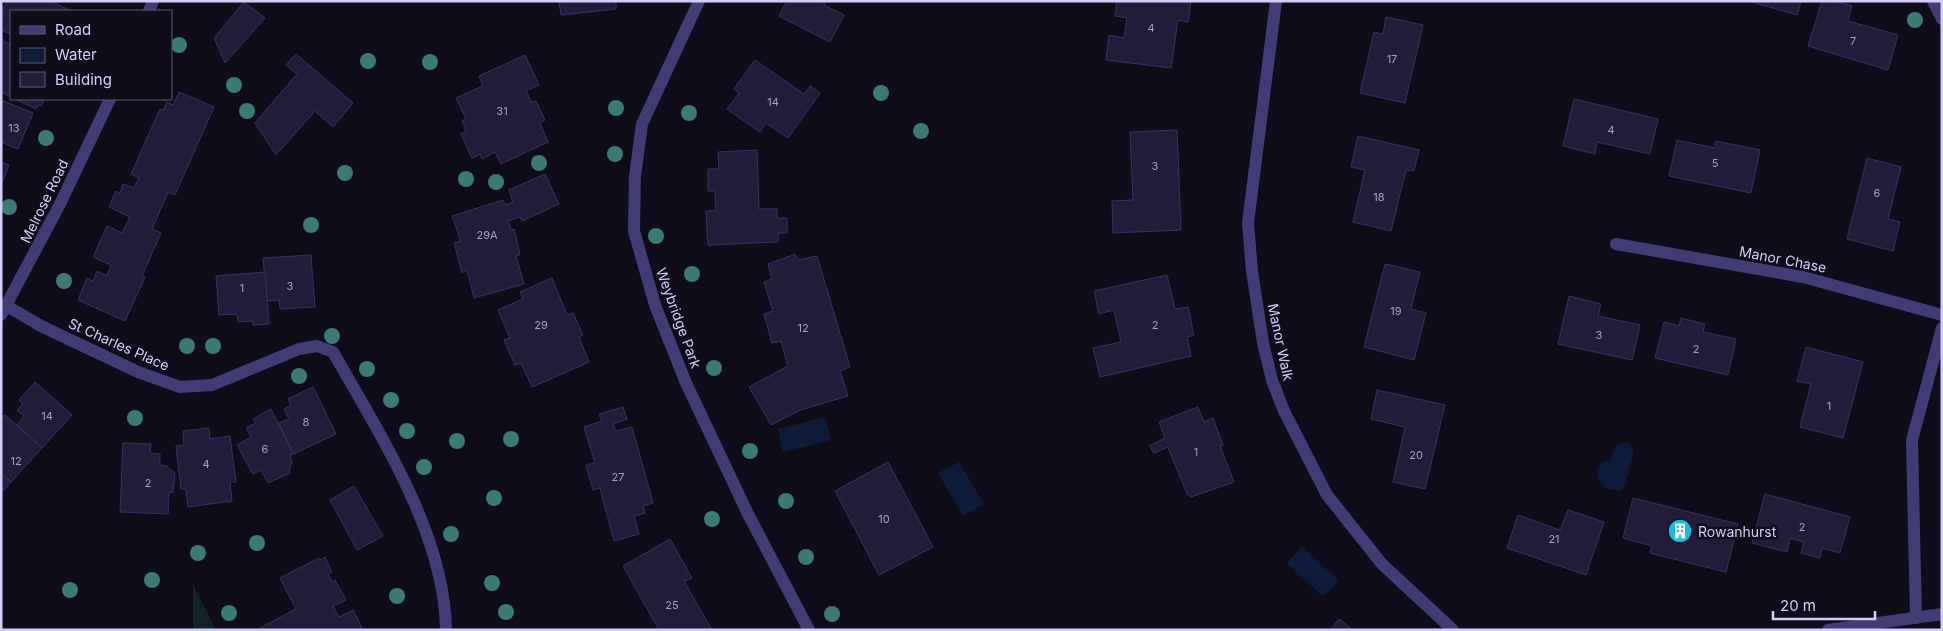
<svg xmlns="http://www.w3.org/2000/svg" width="1943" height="631" font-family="Inter,sans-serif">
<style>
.green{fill:#102425}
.water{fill:#0e1b39}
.building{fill:#231b3a;stroke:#3d2f64}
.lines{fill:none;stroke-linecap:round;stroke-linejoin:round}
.street{stroke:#423c76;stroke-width:12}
.tree{fill:#3b7a75}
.labels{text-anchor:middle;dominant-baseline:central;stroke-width:5;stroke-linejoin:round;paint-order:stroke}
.number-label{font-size:11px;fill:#a8a0ca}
.street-label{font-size:14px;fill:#d4ccfa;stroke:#100d1b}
.poi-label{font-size:14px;fill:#d4ccfa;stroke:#100d1b;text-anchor:start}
</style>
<rect width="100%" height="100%" fill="#100d1b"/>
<path class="green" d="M193,585L216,630H193Z"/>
<g class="water">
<path d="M825,417L831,440L783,452L778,429Z"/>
<path d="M1629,442L1634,450L1625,486L1621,491C1617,490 1611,490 1608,489C1596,484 1594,469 1603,461L1610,460C1614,450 1616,441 1629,442Z"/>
<path d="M959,462L984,504L963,516L938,473Z"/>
<path d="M1302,546L1339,581L1323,597L1287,563Z"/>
</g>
<g class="building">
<path d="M7,1H51L71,11H11V34L1,30V12Z"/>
<path d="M559,1H616V9L561,15Z"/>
<path d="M787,1H826L824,5L844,15L830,42L779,16Z"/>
<path d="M1117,1H1191L1188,22L1178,20L1171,68L1106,60L1109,35L1124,38L1127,18L1115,16Z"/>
<path d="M1749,1H1801L1797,15Z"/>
<path d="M1822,1H1835L1852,6L1848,21L1898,35L1888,70L1808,46Z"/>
<path d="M244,2L265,18L225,63L214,38Z"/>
<path d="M1386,17L1423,25L1405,103L1360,93L1374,32L1383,34Z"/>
<path d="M1,36L3,41L11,45V97L1,92Z"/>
<path d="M296,54L353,103L333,127L315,111L276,155L255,123L297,74L286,65Z"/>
<path d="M525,55L539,85L526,91L532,103L536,101L545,120L540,123L548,142L501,164L495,152L482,159L480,154L472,158L461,134L466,131L462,121L466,119L456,98L483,86L479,76Z"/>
<path d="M755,60L804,94L810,86L820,93L788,138L766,123L760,132L727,109L739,93L734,89Z"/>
<path d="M179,92L214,107L175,195L168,192L152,229L161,233L142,276L145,277L125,321L78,300L87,278L93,281L97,271L107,276L111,265L93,257L107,226L122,233L130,217L109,207L116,191L120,193L123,184L134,188L139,178L131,174L160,109L163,111L167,102L173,105Z"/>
<path d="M15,99H44L41,106L38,105L36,109Z"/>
<path d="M1574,99L1658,119L1650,154L1597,142L1595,154L1563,146Z"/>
<path d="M1,100L33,113L18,149L1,142Z"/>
<path d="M1177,130L1181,230L1113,233L1112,201L1133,200L1130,132Z"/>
<path d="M1358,136L1419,150L1414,171L1406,170L1391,231L1353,222L1365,170L1351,167Z"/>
<path d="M1677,140L1715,148L1716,141L1760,150L1751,193L1669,176Z"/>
<path d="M757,150L759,209H777V218H787V233H778V242L708,245L706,211H716L715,191H708V169H719L718,152Z"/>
<path d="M1867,158L1901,167L1888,219L1900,222L1893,251L1847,239Z"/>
<path d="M1,162L9,165L1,185Z"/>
<path d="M545,174L559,204L522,221L520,217L508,221L511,230L514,229L520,255L516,256L524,284L474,298L467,270L462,273L454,243L461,241L452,216L503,200L505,205L513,202L509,190Z"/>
<path d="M795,254L798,260L817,256L850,367L840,371L848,396L800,410L771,425L749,387L788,366L781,341L772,343L764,314L773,311L764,282L772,279L768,264Z"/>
<path d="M311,255L315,307L280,309L279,300L267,301L263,258Z"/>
<path d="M1385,264L1420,272L1411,309L1426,313L1414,360L1364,347Z"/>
<path d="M265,272L269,324L253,325V321L238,322L237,314L219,315L216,276Z"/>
<path d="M1167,275L1175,309L1188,307L1194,335L1187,337L1191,356L1100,377L1093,348L1121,342L1114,310L1099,314L1094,291Z"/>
<path d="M552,278L567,315L573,313L583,335L579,337L589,362L532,387L521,363L515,365L504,340L510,338L498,310L523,299L520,292Z"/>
<path d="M1569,296L1601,304L1598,316L1640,325L1632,360L1558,344Z"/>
<path d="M1681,318L1705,324L1703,332L1736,339L1728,375L1655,358L1664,322L1679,326Z"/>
<path d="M1806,347L1863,362L1843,438L1800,427L1811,384L1797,381Z"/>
<path d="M35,382L72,415L42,448L17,425L24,416L17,410L23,404L19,400Z"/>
<path d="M313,387L336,434L293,454L279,423L289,419L284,409L291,405L288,399Z"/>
<path d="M1377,390L1445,405L1425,489L1393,482L1405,427L1371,419Z"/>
<path d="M623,407L627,419L613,424L616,431L632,427L653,503L643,506L645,513L634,516L639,534L614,541L600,488L593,490L586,465L595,463L584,427L602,421L599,414Z"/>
<path d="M1198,407L1204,422L1213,418L1223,445L1220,446L1234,482L1191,497L1187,494L1168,447L1154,453L1149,446L1165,438L1159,422Z"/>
<path d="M271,409L293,454L290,455L292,462L289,470L290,473L268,483L261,470L253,474L237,445L251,437L246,428L256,423L253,419Z"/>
<path d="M5,415L42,448L11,482L1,474V418Z"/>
<path d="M209,428L210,439L230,436L236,482H230L232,501L188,507L186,489H181L176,446L184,445L183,431Z"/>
<path d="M123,443L151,444L150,453L160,454V465L166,466L175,473L173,492L169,493L168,514L120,512Z"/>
<path d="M888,462L933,547L879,575L835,491Z"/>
<path d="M1,474L11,482L1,493Z"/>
<path d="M354,486L383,536L357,550L330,500Z"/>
<path d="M1765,494L1850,517L1840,553L1822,548L1820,558L1801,553L1804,542L1790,538L1787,552L1752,543Z"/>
<path d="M1633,498L1738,524L1726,572L1650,553L1652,546L1623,538Z"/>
<path d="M1568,510L1604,522L1586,575L1507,548L1518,515L1560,530Z"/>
<path d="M670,539L692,578L684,581L712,630H659L623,566Z"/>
<path d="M325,557L332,572L328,574L332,582L335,580L346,600L333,606L339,617L353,610L363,630H261L260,628L296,609L280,578L319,558L320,560Z"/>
<path d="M1339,619L1353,630H1330Z"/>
</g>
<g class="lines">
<g class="street">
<path d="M699,1L642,124L635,176L634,231L655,305L686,383L748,514L809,630"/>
<path d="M1276,1L1248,223L1252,271L1263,343L1272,380L1284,411L1327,495L1382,564L1453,630"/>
<path d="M1933,1L1942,19"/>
<path d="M149,11L153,1"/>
<path d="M1616,244L1803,277L1942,315"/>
<path d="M7,306L41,326L138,372L180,387L212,385L299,349L317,346L333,352C379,433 445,534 446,630"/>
<path d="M1,315L60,204L110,99"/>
<path d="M1916,618L1912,440L1942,328"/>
<path d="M1828,630L1942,614"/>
</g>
</g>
<g class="tree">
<circle cx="1915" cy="20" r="8"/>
<circle cx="179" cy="45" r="8"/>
<circle cx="368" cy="61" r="8"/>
<circle cx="430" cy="62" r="8"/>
<circle cx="234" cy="85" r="8"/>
<circle cx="881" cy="93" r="8"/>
<circle cx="616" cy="108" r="8"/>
<circle cx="247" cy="111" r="8"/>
<circle cx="689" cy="113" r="8"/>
<circle cx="921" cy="131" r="8"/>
<circle cx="46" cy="138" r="8"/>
<circle cx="615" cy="154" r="8"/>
<circle cx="539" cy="163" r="8"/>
<circle cx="345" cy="173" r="8"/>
<circle cx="466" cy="179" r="8"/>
<circle cx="496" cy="182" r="8"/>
<circle cx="9" cy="207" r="8"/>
<circle cx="311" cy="225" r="8"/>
<circle cx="656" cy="236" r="8"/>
<circle cx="692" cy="274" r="8"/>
<circle cx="64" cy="281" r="8"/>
<circle cx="332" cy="336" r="8"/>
<circle cx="187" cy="346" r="8"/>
<circle cx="213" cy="346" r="8"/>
<circle cx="714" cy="368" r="8"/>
<circle cx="367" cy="369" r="8"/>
<circle cx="299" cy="376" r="8"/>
<circle cx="391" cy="400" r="8"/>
<circle cx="135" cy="418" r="8"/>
<circle cx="407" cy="431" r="8"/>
<circle cx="511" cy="439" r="8"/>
<circle cx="457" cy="441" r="8"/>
<circle cx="750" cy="451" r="8"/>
<circle cx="424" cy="467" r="8"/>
<circle cx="494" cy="498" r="8"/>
<circle cx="786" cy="501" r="8"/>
<circle cx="712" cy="519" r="8"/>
<circle cx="451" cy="534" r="8"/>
<circle cx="257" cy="543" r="8"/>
<circle cx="198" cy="553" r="8"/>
<circle cx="806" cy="557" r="8"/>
<circle cx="152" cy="580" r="8"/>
<circle cx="492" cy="583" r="8"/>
<circle cx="70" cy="590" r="8"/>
<circle cx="397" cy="596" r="8"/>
<circle cx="506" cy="612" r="8"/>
<circle cx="229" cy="613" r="8"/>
<circle cx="832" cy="614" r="8"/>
</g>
<defs>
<g id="building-disc" transform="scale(1.25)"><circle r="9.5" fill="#14bbde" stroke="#100d1b"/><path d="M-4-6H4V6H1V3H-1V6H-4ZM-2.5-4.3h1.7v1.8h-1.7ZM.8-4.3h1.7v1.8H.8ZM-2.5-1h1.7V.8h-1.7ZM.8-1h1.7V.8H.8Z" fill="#fff"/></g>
</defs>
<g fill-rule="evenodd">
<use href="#building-disc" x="1680" y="531"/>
</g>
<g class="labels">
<g class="number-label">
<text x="1151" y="28">4</text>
<text x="1853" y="41">7</text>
<text x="1392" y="59">17</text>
<text x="773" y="102">14</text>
<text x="502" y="111">31</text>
<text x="14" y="128">13</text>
<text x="1611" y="130">4</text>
<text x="1715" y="163">5</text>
<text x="1155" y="166">3</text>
<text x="1877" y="193">6</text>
<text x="1379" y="197">18</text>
<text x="487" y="235">29A</text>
<text x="290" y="286">3</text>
<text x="242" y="288">1</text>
<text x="1396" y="311">19</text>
<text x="541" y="325">29</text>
<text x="1155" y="325">2</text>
<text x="803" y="328">12</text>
<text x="1599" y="335">3</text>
<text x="1696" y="349">2</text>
<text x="1829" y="406">1</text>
<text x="47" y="416">14</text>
<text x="306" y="422">8</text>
<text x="265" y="449">6</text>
<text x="1196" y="452">1</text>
<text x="1416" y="455">20</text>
<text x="16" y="461">12</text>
<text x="206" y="464">4</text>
<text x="618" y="477">27</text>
<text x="148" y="483">2</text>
<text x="884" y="519">10</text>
<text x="1802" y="527">2</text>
<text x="1554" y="539">21</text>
<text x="672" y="605">25</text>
</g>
<g class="street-label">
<text transform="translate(44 201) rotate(-64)">Melrose Road</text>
<text transform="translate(1783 259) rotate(11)">Manor Chase</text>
<text transform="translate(679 318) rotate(70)">Weybridge Park</text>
<text transform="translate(1281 342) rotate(78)">Manor Walk</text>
<text transform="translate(119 344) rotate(24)">St Charles Place</text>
</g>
<g class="poi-label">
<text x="1698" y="531">Rowanhurst</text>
</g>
</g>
<rect width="1943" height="631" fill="none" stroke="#d4ccfa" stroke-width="5"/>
<rect x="10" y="10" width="162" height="90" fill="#100d1b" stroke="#5e5974"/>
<rect x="20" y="26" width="25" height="8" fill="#423c76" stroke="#5e5974"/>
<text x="55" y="35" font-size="15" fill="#d4ccfa">Road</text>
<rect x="20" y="48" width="25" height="15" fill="#0e1b39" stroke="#5e5974"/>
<text x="55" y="60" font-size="15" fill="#d4ccfa">Water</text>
<rect x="20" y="72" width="25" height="15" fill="#231b3a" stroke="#5e5974"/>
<text x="55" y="85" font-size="15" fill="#d4ccfa">Building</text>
<path d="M1773 611v8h102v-8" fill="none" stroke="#d4ccfa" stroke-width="2.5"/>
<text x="1780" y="611" font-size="15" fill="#d4ccfa" stroke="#100d1b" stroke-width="4" paint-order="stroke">20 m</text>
</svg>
